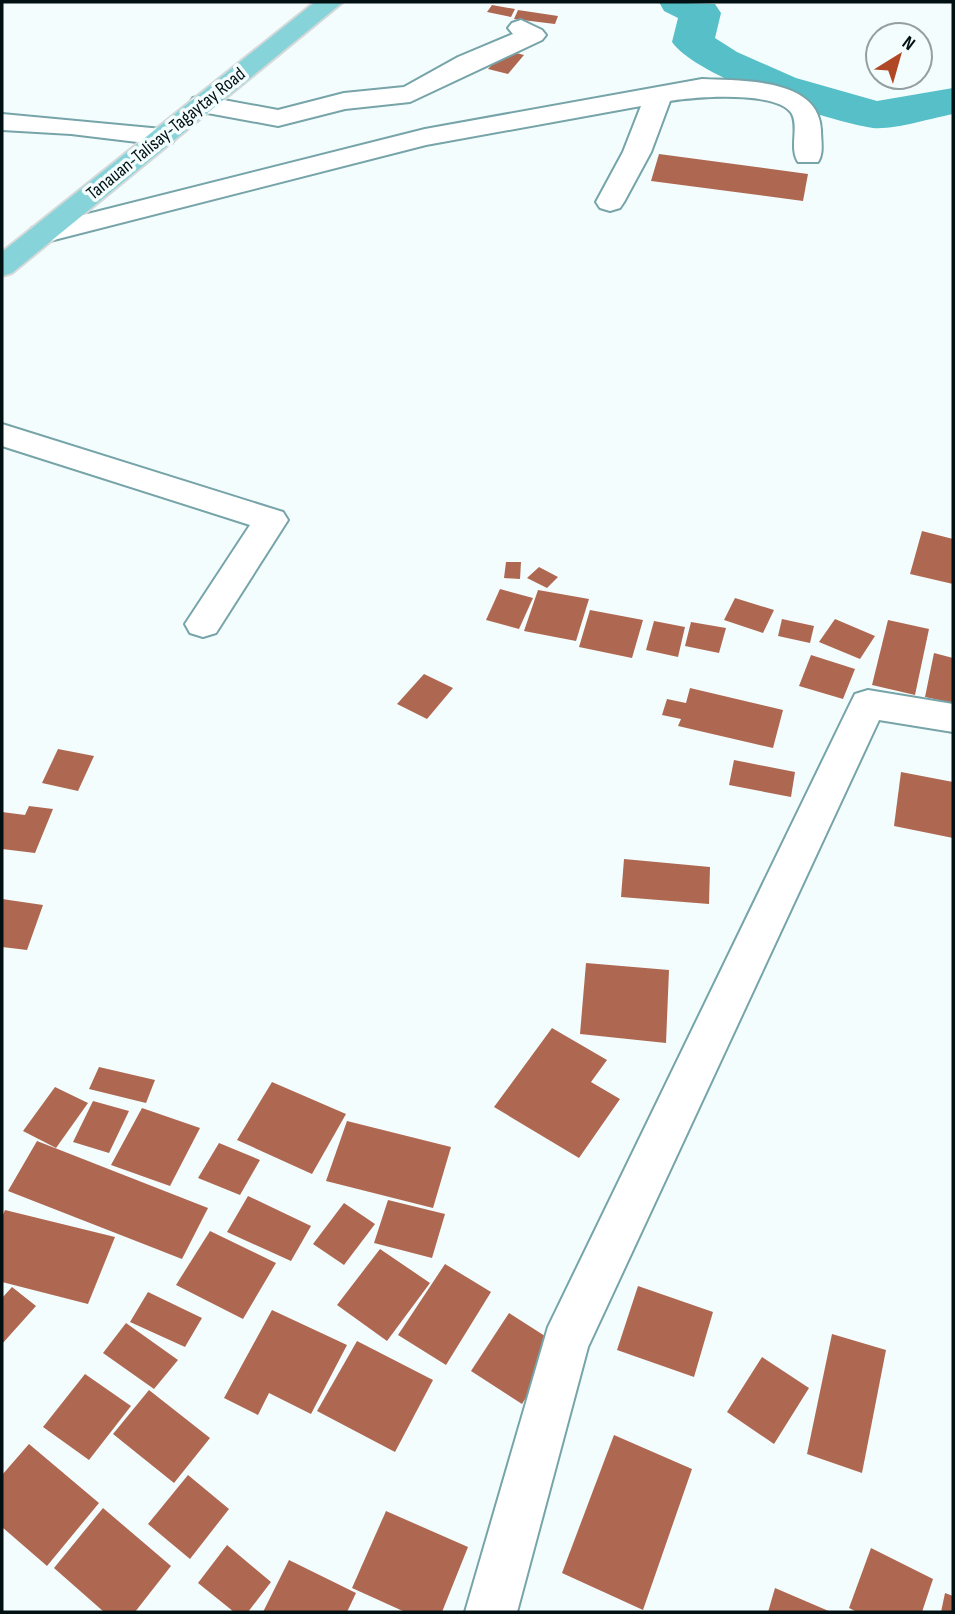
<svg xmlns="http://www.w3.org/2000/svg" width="955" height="1614" font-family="'Sofia Sans Condensed',sans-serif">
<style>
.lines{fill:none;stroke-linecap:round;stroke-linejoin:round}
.river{fill:#56bfc8;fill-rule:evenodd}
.building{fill:#ae6851}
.minor-casing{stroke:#76a4a8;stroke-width:4}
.major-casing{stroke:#d6d9d9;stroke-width:4}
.minor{fill:#fff;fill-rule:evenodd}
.major{fill:#86d3d9;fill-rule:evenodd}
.labels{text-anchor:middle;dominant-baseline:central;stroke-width:7;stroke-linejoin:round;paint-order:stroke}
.far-street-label{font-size:19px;fill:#011113;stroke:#f4fdfe}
</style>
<rect width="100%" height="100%" fill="#f4fdfe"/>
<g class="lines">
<path class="river" d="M659,2L715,4L721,13L715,38L737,52L796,78L877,101L953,88V114C932,118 894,130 873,128C830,122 696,77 672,42L678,18L664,11Z"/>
</g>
<g class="building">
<path d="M492,5L515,9L511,17L487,12Z"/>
<path d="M518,10L558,16L555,24L514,19Z"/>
<path d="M505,50L524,55L508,74L488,69Z"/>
<path d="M659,154L808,174L803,201L651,181Z"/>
<path d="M922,531L953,539V584L910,574Z"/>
<path d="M506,562H521L520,579L504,578Z"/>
<path d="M539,567L558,577L547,588L527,578Z"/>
<path d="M500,589L533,598L519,629L486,620Z"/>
<path d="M538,590L589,599L576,641L524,631Z"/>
<path d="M735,598L774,610L763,633L724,620Z"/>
<path d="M590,610L643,620L632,658L579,647Z"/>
<path d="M782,619L814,626L810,643L778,636Z"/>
<path d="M835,619L875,636L860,659L819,642Z"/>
<path d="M888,620L929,629L915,695L872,685Z"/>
<path d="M654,621L685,627L678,657L646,650Z"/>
<path d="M691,622L726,628L719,653L685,646Z"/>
<path d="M934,653L953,658V703L925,697Z"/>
<path d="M811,655L855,669L843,699L799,686Z"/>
<path d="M424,674L453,688L427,719L397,704Z"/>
<path d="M690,688L783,710L773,748L678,726L681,719L662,715L667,699L686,703Z"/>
<path d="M58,749L94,756L78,791L42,783Z"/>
<path d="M734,760L795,772L791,797L729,785Z"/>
<path d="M901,772L953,782V838L894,826Z"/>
<path d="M29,806L53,809L35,853L2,849V812L25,815Z"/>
<path d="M624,859L710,867L709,904L621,897Z"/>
<path d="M2,899L43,905L27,950L2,947Z"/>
<path d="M586,963L669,970L666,1043L580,1034Z"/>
<path d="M552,1028L607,1060L591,1082L620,1099L579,1158L494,1107Z"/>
<path d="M99,1067L155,1080L146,1103L89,1089Z"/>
<path d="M272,1082L346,1114L312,1174L237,1140Z"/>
<path d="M55,1087L88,1103L56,1148L23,1131Z"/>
<path d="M93,1101L129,1111L109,1153L73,1142Z"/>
<path d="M142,1108L200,1128L170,1186L111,1165Z"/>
<path d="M347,1121L451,1147L433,1208L326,1181Z"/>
<path d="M37,1141L208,1208L182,1259L8,1191Z"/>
<path d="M219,1143L260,1160L240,1195L198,1178Z"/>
<path d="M248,1196L311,1226L291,1261L227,1232Z"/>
<path d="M388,1200L445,1214L432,1258L374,1243Z"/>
<path d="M344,1203L375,1224L344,1265L313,1244Z"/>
<path d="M5,1210L115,1237L88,1304L2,1282V1217Z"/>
<path d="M210,1231L276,1263L243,1319L176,1285Z"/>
<path d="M380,1249L430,1283L387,1341L337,1305Z"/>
<path d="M445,1264L491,1292L446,1365L398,1335Z"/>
<path d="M638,1286L713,1312L694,1377L617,1350Z"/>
<path d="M12,1287L36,1306L2,1344V1298Z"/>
<path d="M148,1292L202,1318L185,1347L130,1322Z"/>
<path d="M272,1310L347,1345L311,1414L269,1393L258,1415L224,1398Z"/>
<path d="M509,1313L559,1345L522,1404L471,1371Z"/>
<path d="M126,1323L178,1360L154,1389L103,1353Z"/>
<path d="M832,1334L886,1350L862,1473L807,1454Z"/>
<path d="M357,1341L433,1380L395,1452L317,1411Z"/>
<path d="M762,1357L809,1388L774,1444L727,1412Z"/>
<path d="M85,1374L131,1406L89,1460L43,1427Z"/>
<path d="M149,1390L210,1438L174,1483L113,1434Z"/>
<path d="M614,1435L692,1469L643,1610L562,1573Z"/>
<path d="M29,1444L99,1503L47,1566L2,1527V1475Z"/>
<path d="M188,1475L229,1509L190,1559L148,1524Z"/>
<path d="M103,1508L171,1566L135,1612H104L54,1568Z"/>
<path d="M386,1511L468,1547L442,1612H405L352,1588Z"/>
<path d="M227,1545L271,1582L248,1612H234L198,1583Z"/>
<path d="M871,1548L933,1579L922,1612H857L849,1608Z"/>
<path d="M289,1560L356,1593L347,1612H263Z"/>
<path d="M775,1588L831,1612H768Z"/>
<path d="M945,1593L953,1596V1612H941Z"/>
</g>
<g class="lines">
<g class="minor-casing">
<g id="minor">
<path d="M521,20L542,30L546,35L542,40L410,102L345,109L278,126L202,112L193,110L189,104L193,98L202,96L278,110L344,93L404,87L458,57L513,34L508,28L512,23Z"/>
<path d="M702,79C740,81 819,77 821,130C821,141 824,153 818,162H798C789,148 799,128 792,114C778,90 693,97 670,101L651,152L624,202L620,208L610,211L600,208L596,202L623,152L641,106L426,145L42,243L32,240L28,234L32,228L425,129Z"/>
<path d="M2,114L162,129L172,131L176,137L172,143L162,145L71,134L2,130Z"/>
<path d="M2,424L283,512L288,520L216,633L203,637L190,633L185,624L250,525L2,446Z"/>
<path d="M868,690L953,704V732L879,720L588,1347L517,1612H465L548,1327L850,704L855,694Z"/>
</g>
</g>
<g class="major-casing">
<path id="major" d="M315,2H343L12,273L2,276V252Z"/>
</g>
<use href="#minor" class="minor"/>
<use href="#major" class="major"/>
</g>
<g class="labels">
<g class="far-street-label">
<text transform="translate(166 134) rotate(-39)">Tanauan-Talisay-Tagaytay Road</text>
</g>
</g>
<rect width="955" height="1614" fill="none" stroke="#011113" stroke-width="7"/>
<g transform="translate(899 56) rotate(37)"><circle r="33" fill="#f4fdfe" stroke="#939fa0" stroke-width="2"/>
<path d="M0-5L12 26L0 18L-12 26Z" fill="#b04825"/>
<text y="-10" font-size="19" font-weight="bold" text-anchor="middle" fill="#011113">N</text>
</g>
</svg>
